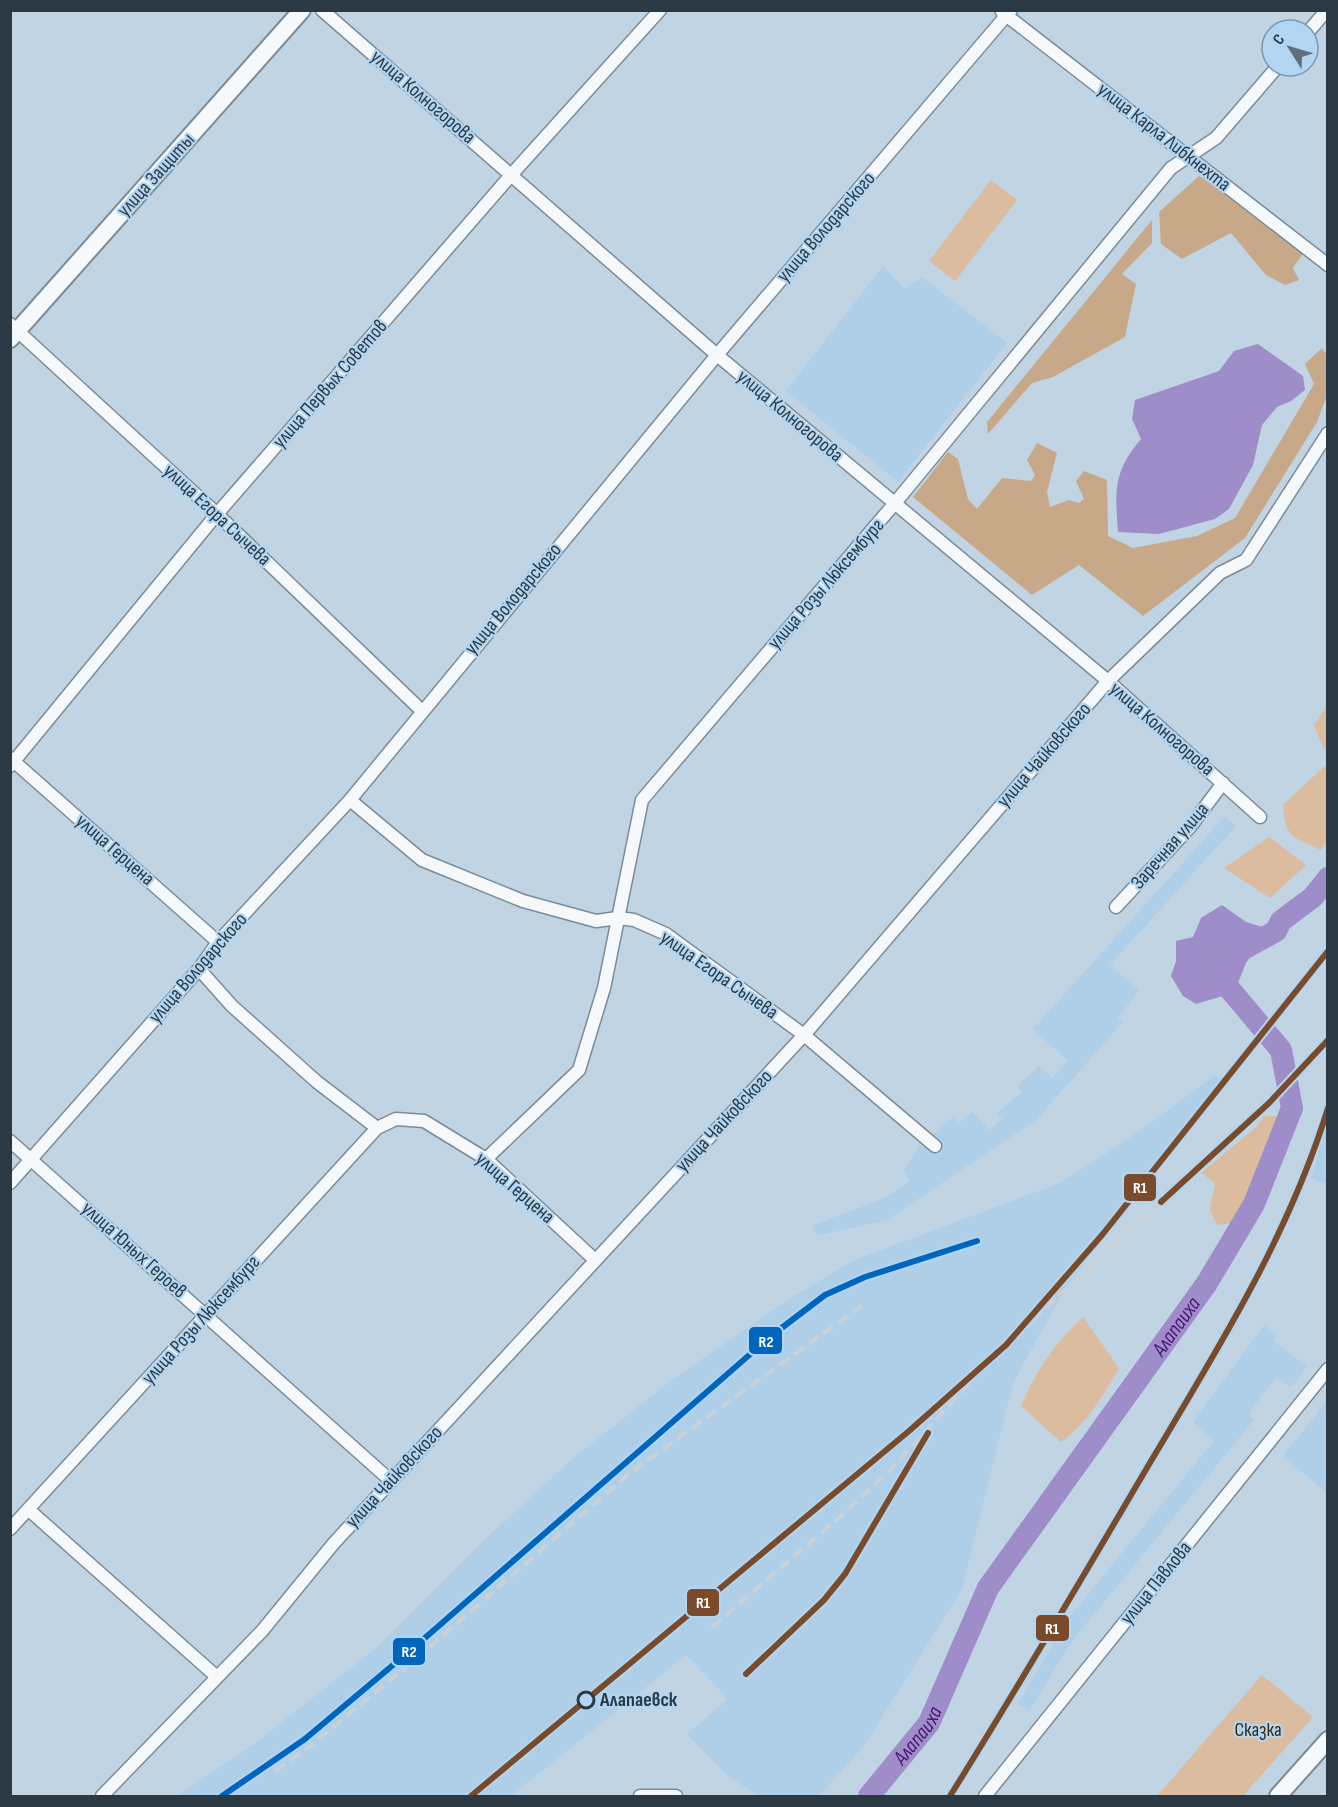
<svg xmlns="http://www.w3.org/2000/svg" width="1338" height="1807" font-family="'Sofia Sans Condensed',sans-serif">
<style>
.built{fill:#afcfe8}
.green{fill:#dbbc9f}
.forest{fill:#c7a989}
.water{fill:#9e8dc8}
.lines{fill:none;stroke-linecap:round;stroke-linejoin:round}
.river{stroke:#9e8dc8;stroke-width:22}
.street-casing{stroke:#7c8b96;stroke-width:15}
.secondary-casing{stroke:#7c8b96;stroke-width:20}
.street{stroke:#f6f9fb;stroke-width:12}
.secondary{stroke:#f6f9fb;stroke-width:16}
.rail{stroke:#ccd1d6;stroke-width:4;stroke-dasharray:12 6;stroke-linecap:butt}
.rail-1-casing{stroke:#b2d6f2;stroke-width:10}
.rail-2-casing{stroke:#b2d6f2;stroke-width:10}
.rail-1{stroke:#7a4b2a;stroke-width:6}
.rail-2{stroke:#0065bd;stroke-width:6}
.stop-dot{fill:#b2d6f2;stroke:#2b3944;stroke-width:3}
.labels{text-anchor:middle;dominant-baseline:central;stroke-width:4.5;stroke-linejoin:round;paint-order:stroke}
.street-label{font-size:20px;fill:#2b3944;stroke:#b2d6f2}
.stop-label{font-size:20px;font-weight:bold;fill:#2b3944;stroke:#b2d6f2;text-anchor:start}
.park-label{font-size:20px;fill:#422507;stroke:#b2d6f2}
.water-label{font-size:21px;font-style:italic;fill:#471475;stroke:#b2d6f2}
.line-badge{stroke:#b2d6f2;stroke-width:2}
.badge-label{font-size:16px;text-anchor:middle;font-weight:bold;fill:#fff}
</style>
<rect width="100%" height="100%" fill="#c1d4e3"/>
<g class="built">
<path d="M883,266L905,289L922,277L1007,343L898,482L786,391Z"/>
<path d="M1225,816L1236,826L1110,965L1139,990L1118,1018L1123,1022L1036,1120L887,1220L816,1236L813,1225L885,1198L910,1181L904,1170L918,1148L953,1117L959,1123L973,1112L989,1130L1002,1119L997,1113L1022,1092L1017,1086L1039,1066L1053,1078L1068,1061L1033,1029Z"/>
<path d="M1215,1075L1228,1084L1065,1288L1013,1383L962,1589L864,1746L819,1796H758L727,1775L687,1734L728,1699L686,1655L511,1796H177L254,1744L376,1648L480,1544L572,1459L673,1379L788,1300L852,1261L1060,1183L1134,1135Z"/>
<path d="M1327,1120V1184L1311,1179Z"/>
<path d="M1264,1325L1277,1335L1273,1341L1307,1366L1291,1388L1276,1377L1249,1413L1254,1420L1072,1641L1030,1710L1018,1704L1070,1616L1214,1441L1193,1422Z"/>
<path d="M1327,1401V1493L1283,1456Z"/>
</g>
<g class="green">
<path d="M991,180L1017,200L955,281L929,261Z"/>
<path d="M1327,705V747L1324,750L1314,725Z"/>
<path d="M1327,764V841L1321,850C1293,837 1285,838 1283,805Z"/>
<path d="M1269,837L1306,865L1270,898L1224,868Z"/>
<path d="M1265,1116H1280L1261,1173L1231,1223L1217,1225L1210,1210L1215,1183L1201,1173L1256,1127Z"/>
<path d="M1083,1317L1119,1368C1103,1396 1088,1422 1061,1442L1021,1406C1036,1371 1055,1343 1083,1317Z"/>
<path d="M1262,1675L1313,1717L1243,1796H1157Z"/>
</g>
<g class="forest">
<path d="M1199,176L1242,203L1304,252L1293,268L1299,280L1285,285L1266,275L1231,233L1182,259L1161,244L1159,212Z"/>
<path d="M1152,220V243L1122,274L1136,284L1125,337L1053,377L1032,383L988,434L987,422Z"/>
<path d="M1322,348L1327,355V395L1317,422L1245,538L1143,616L1079,565L1032,595L913,497L948,452L958,459L968,499L977,509L1002,478L1031,481L1035,475L1027,460L1037,443L1057,453L1047,492L1050,507L1069,500L1079,503L1084,499L1076,481L1084,471L1107,480L1108,536L1133,548L1197,536L1235,518L1314,384L1305,364Z"/>
</g>
<g class="water">
<path d="M1258,344L1303,376L1305,390L1291,401L1277,407L1262,425L1253,465L1229,509L1215,519L1159,534L1118,532C1115,490 1113,472 1141,439L1132,419L1135,400L1219,371L1234,351Z"/>
<path d="M1222,905L1246,922L1276,931L1264,936L1246,963L1236,988L1223,996L1196,1004L1183,996L1171,976L1176,961V941L1193,937L1201,918Z"/>
</g>
<g class="lines">
<path class="river" id="s1" d="M869,1796L929,1723L988,1588L1207,1283L1254,1204L1292,1108L1281,1050L1211,967L1276,931L1281,921L1313,897L1328,878"/>
<g class="street-casing">
<g id="street">
<path d="M322,10L717,355L1108,681L1260,817"/>
<path d="M1002,12L1328,265"/>
<path d="M1308,32L1327,10"/>
<path d="M10,324L217,514L421,710"/>
<path d="M10,758L218,942"/>
<path d="M10,766L217,514L512,174L660,10"/>
<path d="M350,800L422,860L523,901L596,921L618,918L634,920L666,934L804,1035L935,1146"/>
<path d="M1116,907L1190,827L1223,783"/>
<path d="M199,969L232,1006L317,1082L377,1128"/>
<path d="M10,1141L391,1481"/>
<path d="M486,1159L579,1070L604,988L642,800L895,503L1171,168L1216,138L1278,66"/>
<path d="M10,1183L199,969L218,942L350,800L717,355L1011,10"/>
<path d="M29,1510L217,1677"/>
<path d="M10,1529L377,1128L396,1119L424,1121L486,1159L595,1260"/>
<path d="M102,1796L262,1631L334,1543L804,1035L1108,681L1220,573L1246,560L1328,433"/>
<path d="M640,1796H676"/>
<path d="M985,1796L1328,1369"/>
</g>
</g>
<g class="secondary-casing">
<g id="secondary">
<path d="M10,339L302,10"/>
<path d="M1278,1796L1328,1740"/>
</g>
</g>
<use href="#street" class="street"/>
<use href="#secondary" class="secondary"/>
<g class="rail">
<path d="M1006,1345L1269,1103L1328,1040"/>
<path d="M712,1627L843,1514L889,1471L996,1354"/>
<path d="M746,1674C788,1635 830,1597 862,1549C882,1517 895,1482 915,1451"/>
<path d="M275,1771L309,1747L424,1652L631,1472L867,1302"/>
<path d="M222,1796L305,1739L418,1644L771,1336L825,1295L865,1277L977,1241"/>
<path d="M950,1796C1019,1686 1085,1573 1151,1461C1219,1347 1289,1235 1328,1108"/>
</g>
<g class="rail-1-casing">
<g id="rail-1">
<path d="M1161,1202L1269,1103L1328,1040"/>
<path d="M746,1674L824,1600L845,1574L928,1433"/>
<path d="M471,1796L909,1431L1006,1345L1102,1235L1328,951"/>
<path d="M950,1796C1019,1686 1085,1573 1151,1461C1219,1347 1289,1235 1328,1108"/>
</g>
</g>
<g class="rail-2-casing">
<path id="rail-2" d="M222,1796L305,1739L418,1644L771,1336L825,1295L865,1277L977,1241"/>
</g>
<use href="#rail-1" class="rail-1"/>
<use href="#rail-2" class="rail-2"/>
</g>
<circle class="stop-dot" cx="586" cy="1700" r="8"/>
<g class="labels">
<g class="street-label">
<text transform="translate(423 97) rotate(41)">улица Колногорова</text>
<text transform="translate(1164 137) rotate(38)">улица Карла Либкнехта</text>
<text transform="translate(156 175) rotate(-48)">улица Защиты</text>
<text transform="translate(826 227) rotate(-49)">улица Володарского</text>
<text transform="translate(330 384) rotate(-49)">улица Первых Советов</text>
<text transform="translate(790 416) rotate(40)">улица Колногорова</text>
<text transform="translate(217 515) rotate(43)">улица Егора Сычева</text>
<text transform="translate(826 584) rotate(-49)">улица Розы Люксембург</text>
<text transform="translate(513 599) rotate(-50)">улица Володарского</text>
<text transform="translate(1162 729) rotate(41)">улица Колногорова</text>
<text transform="translate(1044 755) rotate(-49)">улица Чайковского</text>
<text transform="translate(1170 846) rotate(-49)">Заречная улица</text>
<text transform="translate(115 850) rotate(41)">улица Герцена</text>
<text transform="translate(198 968) rotate(-49)">улица Володарского</text>
<text transform="translate(719 975) rotate(35)">улица Егора Сычева</text>
<text transform="translate(724 1121) rotate(-47)">улица Чайковского</text>
<text transform="translate(515 1188) rotate(41)">улица Герцена</text>
<text transform="translate(134 1250) rotate(42)">улица Юных Героев</text>
<text transform="translate(201 1320) rotate(-48)">улица Розы Люксембург</text>
<text transform="translate(394 1477) rotate(-47)">улица Чайковского</text>
<text transform="translate(1156 1583) rotate(-51)">улица Павлова</text>
</g>
<g class="stop-label">
<text x="600" y="1700">Алапаевск</text>
</g>
<g class="park-label">
<text x="1258" y="1730">Сказка</text>
</g>
<g class="water-label">
<text stroke="none"><textPath href="#s1" startOffset="564">Алапаиха</textPath></text>
<text stroke="none"><textPath href="#s1" startOffset="78">Алапаиха</textPath></text>
</g>
</g>
<g class="line-badge">
<rect x="1123" y="1173" width="34" height="29" rx="6" fill="#7a4b2a"/>
<rect x="748" y="1326" width="35" height="29" rx="6" fill="#0065bd"/>
<rect x="686" y="1588" width="34" height="29" rx="6" fill="#7a4b2a"/>
<rect x="1035" y="1614" width="35" height="28" rx="6" fill="#7a4b2a"/>
<rect x="392" y="1637" width="34" height="29" rx="6" fill="#0065bd"/>
</g>
<g class="badge-label">
<text x="1140" y="1193">R1</text>
<text x="766" y="1347">R2</text>
<text x="703" y="1608">R1</text>
<text x="1052" y="1634">R1</text>
<text x="409" y="1657">R2</text>
</g>
<rect width="1338" height="1807" fill="none" stroke="#2b3944" stroke-width="24"/>
<g transform="translate(1290 48) rotate(307)"><circle r="28" fill="#b2d6f2" stroke="#7c97ac" stroke-width="1.5"/>
<path d="M0-4.5L10 22L0 15L-10 22Z" fill="#606f7c"/>
<text y="-9" font-size="16" font-weight="bold" text-anchor="middle" fill="#2b3944">С</text>
</g>
</svg>
